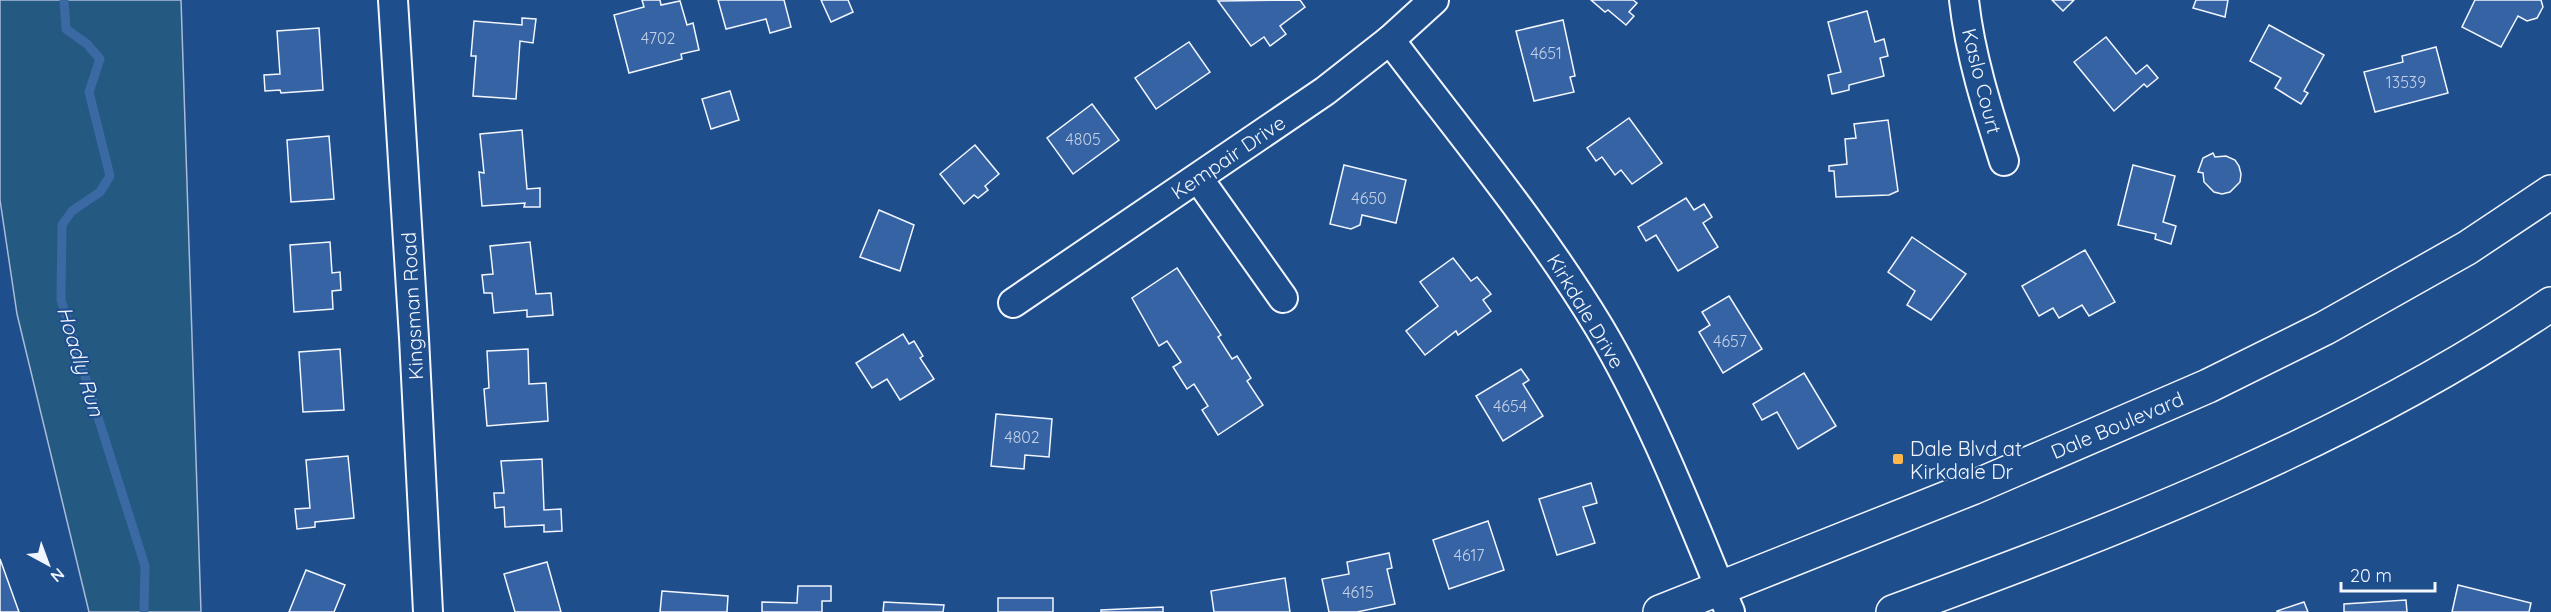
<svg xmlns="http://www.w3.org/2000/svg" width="2551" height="612" font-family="Quicksand,sans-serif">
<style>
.green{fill:#245a82;stroke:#a8bbd7;stroke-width:1.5}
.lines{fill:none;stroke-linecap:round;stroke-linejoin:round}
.stream{stroke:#3b69a3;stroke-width:9}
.building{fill:#3563a3;stroke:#f2f6ff;stroke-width:1.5}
.minor-casing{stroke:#f2f6ff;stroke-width:32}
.primary-casing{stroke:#f2f6ff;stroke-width:36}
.minor{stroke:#1f4e8c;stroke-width:28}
.primary{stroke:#1f4e8c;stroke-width:33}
.poi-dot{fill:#ffb74d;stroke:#1f4e8c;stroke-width:2}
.labels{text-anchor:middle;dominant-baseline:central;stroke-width:4.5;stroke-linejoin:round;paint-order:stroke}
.number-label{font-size:16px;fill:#c3d1e8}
.street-label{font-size:20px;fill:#f2f6ff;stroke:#1f4e8c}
.poi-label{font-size:20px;fill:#f2f6ff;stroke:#1f4e8c;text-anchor:start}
.water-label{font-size:21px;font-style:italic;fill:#f2f6ff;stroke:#1f4e8c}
</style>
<rect width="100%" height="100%" fill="#1f4e8c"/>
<path class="green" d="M0,0H181L201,612H89L17,314L0,200Z"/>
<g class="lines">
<path class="stream" d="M64,0L66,29L87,44L100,59L89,92L110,176L100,192L72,211L62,225L61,300L145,566L144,612"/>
</g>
<g class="building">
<path d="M642,0H660L661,5L680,1L687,25L693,23L699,50L681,54L682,59L629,73L614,15L644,7Z"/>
<path d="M718,0H784L791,27L770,33L766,19L726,29Z"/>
<path d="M821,0H848L853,12L831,22Z"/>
<path d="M1300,0L1305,7L1280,26L1286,34L1270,46L1264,37L1251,46L1218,1Z"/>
<path d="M1591,0H1633L1637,3L1629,12L1634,16L1626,25L1608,10L1605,12Z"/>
<path d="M2052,0H2074L2063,11Z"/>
<path d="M2196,0H2228L2225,17L2193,8Z"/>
<path d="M2475,0H2541L2543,7L2537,18L2527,21L2518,16L2501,47L2462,27Z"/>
<path d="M1867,11L1875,42L1884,39L1888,56L1880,58L1884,76L1849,85V90L1832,94L1828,75L1841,72L1828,22Z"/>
<path d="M522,18L536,19L533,43L520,41L516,99L473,96L476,56H471L474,21L522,25Z"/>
<path d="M1563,20L1575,76L1570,77L1574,92L1534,101L1516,31Z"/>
<path d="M2269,25L2324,55L2304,91L2308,93L2301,104L2275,88L2281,78L2250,61Z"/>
<path d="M319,28L323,90L281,93L280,90L265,91L264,75L280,74L277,31Z"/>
<path d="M2106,37L2136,74L2147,65L2158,78L2147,87L2144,84L2114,111L2074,62Z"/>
<path d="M1189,42L1210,72L1156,109L1135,78Z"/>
<path d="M2436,47L2448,93L2375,112L2364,72L2403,62L2402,56Z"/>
<path d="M730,91L739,120L711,129L702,99Z"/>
<path d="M1092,104L1119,140L1073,174L1047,138Z"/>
<path d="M1629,118L1662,163L1632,184L1621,170L1615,175L1602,157L1596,161L1587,148Z"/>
<path d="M1888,120L1898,191L1889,195L1836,197L1834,171H1829V166L1847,164L1845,139L1856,138L1854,124Z"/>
<path d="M522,130L527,189L540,188V207H524L525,203L482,206L479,172L484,173L480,134Z"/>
<path d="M329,136L334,199L291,202L287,140Z"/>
<path d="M975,145L999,174L985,186L988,190L978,198L974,195L964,204L940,174Z"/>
<path d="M2213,153L2215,157L2226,156L2235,160L2239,166L2241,174L2240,182L2230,192L2222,194L2214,192L2204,182L2203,173L2198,172L2203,158Z"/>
<path d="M1344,165L1406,180L1396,223L1362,215L1360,225L1351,229L1330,224Z"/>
<path d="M2133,165L2175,176L2163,222L2176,226L2171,244L2155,239L2156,234L2118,225Z"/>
<path d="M1686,198L1694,210L1704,204L1712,217L1703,223L1718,247L1678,271L1656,235L1646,241L1638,227Z"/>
<path d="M879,210L914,225L900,271L860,257Z"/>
<path d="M1912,237L1966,274L1931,320L1907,305L1915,291L1888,272Z"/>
<path d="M330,242L332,273L340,272L341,290L332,291L333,309L294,312L290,245Z"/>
<path d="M530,242L536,294L551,293L553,315L527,317V310L494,313L492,293H484L482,275L493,274L490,246Z"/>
<path d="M2085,250L2115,302L2089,316L2082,305L2059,318L2053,308L2039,316L2022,286Z"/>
<path d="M1453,258L1471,281L1477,277L1491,294L1483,300L1491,311L1458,335L1456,331L1425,355L1406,331L1438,306L1420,282Z"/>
<path d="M1177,268L1221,335L1218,337L1232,359L1237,356L1251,378L1247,381L1263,405L1218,435L1202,410L1208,406L1194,384L1187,389L1173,367L1181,362L1167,341L1159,346L1132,298Z"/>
<path d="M1729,296L1762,349L1723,373L1699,332L1710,325L1702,312Z"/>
<path d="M903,334L909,344L914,341L923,356L920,358L934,379L900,400L887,379L872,388L856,363Z"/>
<path d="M340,349L344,410L303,412L299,352Z"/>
<path d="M528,349L529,384L546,383L548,421L487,426L484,389L489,388L487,351Z"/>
<path d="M1521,369L1529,380L1523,384L1543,416L1503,441L1476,396Z"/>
<path d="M1804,373L1836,426L1798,449L1777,412L1762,420L1753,404Z"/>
<path d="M996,414L1052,419L1049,457L1025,455L1024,469L991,466Z"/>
<path d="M348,456L354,518L315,522V527L297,529L295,509L310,508L306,460Z"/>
<path d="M542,459L544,510L561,509L562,531L544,532V525L505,527L504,507L495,508L494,493H504L501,461Z"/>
<path d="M1591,483L1597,503L1583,507L1595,543L1557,555L1539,499Z"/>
<path d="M1488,521L1504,570L1449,589L1433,540Z"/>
<path d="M1389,553L1392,568L1387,569L1395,604L1357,612H1329L1322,579L1349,574L1347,562Z"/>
<path d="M0,559L19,612H0Z"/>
<path d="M547,562L561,612H515L504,574Z"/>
<path d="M306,570L345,585L334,612H289Z"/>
<path d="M1285,578L1290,612H1214L1211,591Z"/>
<path d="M2458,585L2531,603L2529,612H2452Z"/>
<path d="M798,586H831V601H822V612H762V602L797,603Z"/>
<path d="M662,591L728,596L727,612H660Z"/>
<rect x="998" y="598" width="55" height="14"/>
<path d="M2406,600L2407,612H2344V604Z"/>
<path d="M884,602L944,605L943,612H883Z"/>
<path d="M2304,602L2308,612H2277V611Z"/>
<path d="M1163,607V612H1101V610Z"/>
</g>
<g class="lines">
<g class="minor-casing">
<g id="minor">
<path d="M393,0L414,338L428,612"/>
<path d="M1964,0C1970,55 1987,108 2004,161"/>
<path d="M1390,40C1461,134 1538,226 1599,327C1652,416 1690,516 1730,612"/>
<path d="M1198,178L1283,298"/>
<path d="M1013,303L1325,91L1390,40L1434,0"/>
</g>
</g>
<g class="primary-casing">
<g id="primary">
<path d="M1660,612L1972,488L2208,386L2325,328L2467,248L2551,192"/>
<path d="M1893,612C2121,528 2349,441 2551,304"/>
</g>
</g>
<use href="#minor" class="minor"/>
<use href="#primary" class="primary"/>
</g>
<rect class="poi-dot" x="1892" y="453" width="12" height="12" rx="3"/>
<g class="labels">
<g class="number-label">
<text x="658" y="38">4702</text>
<text x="1546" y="53">4651</text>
<text x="2406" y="82">13539</text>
<text x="1083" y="139">4805</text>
<text x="1369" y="198">4650</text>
<text x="1730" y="341">4657</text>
<text x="1510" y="406">4654</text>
<text x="1022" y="437">4802</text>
<text x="1469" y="555">4617</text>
<text x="1358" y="592">4615</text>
</g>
<g class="street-label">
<text transform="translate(1982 81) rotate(76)">Kaslo Court</text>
<text transform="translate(1228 157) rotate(-34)">Kempair Drive</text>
<text transform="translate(412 306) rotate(-93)">Kingsman Road</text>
<text transform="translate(1586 311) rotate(59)">Kirkdale Drive</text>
<text transform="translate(2117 425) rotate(-23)">Dale Boulevard</text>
</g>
<g class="poi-label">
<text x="1910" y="448">Dale Blvd at<tspan x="1910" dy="23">Kirkdale Dr</tspan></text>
</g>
<g class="water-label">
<text transform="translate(81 361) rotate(73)">Hoadly Run</text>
</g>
</g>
<g transform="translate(48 564) rotate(139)" stroke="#1f4e8c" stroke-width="4.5" paint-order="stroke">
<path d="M0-4.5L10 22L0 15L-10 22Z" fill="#f2f6ff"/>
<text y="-9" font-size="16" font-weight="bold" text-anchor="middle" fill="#f2f6ff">N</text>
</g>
<path d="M2341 582v9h94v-9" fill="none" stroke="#f2f6ff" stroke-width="3"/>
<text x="2350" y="582" font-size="18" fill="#f2f6ff" stroke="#1f4e8c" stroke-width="4.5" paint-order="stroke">20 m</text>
</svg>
